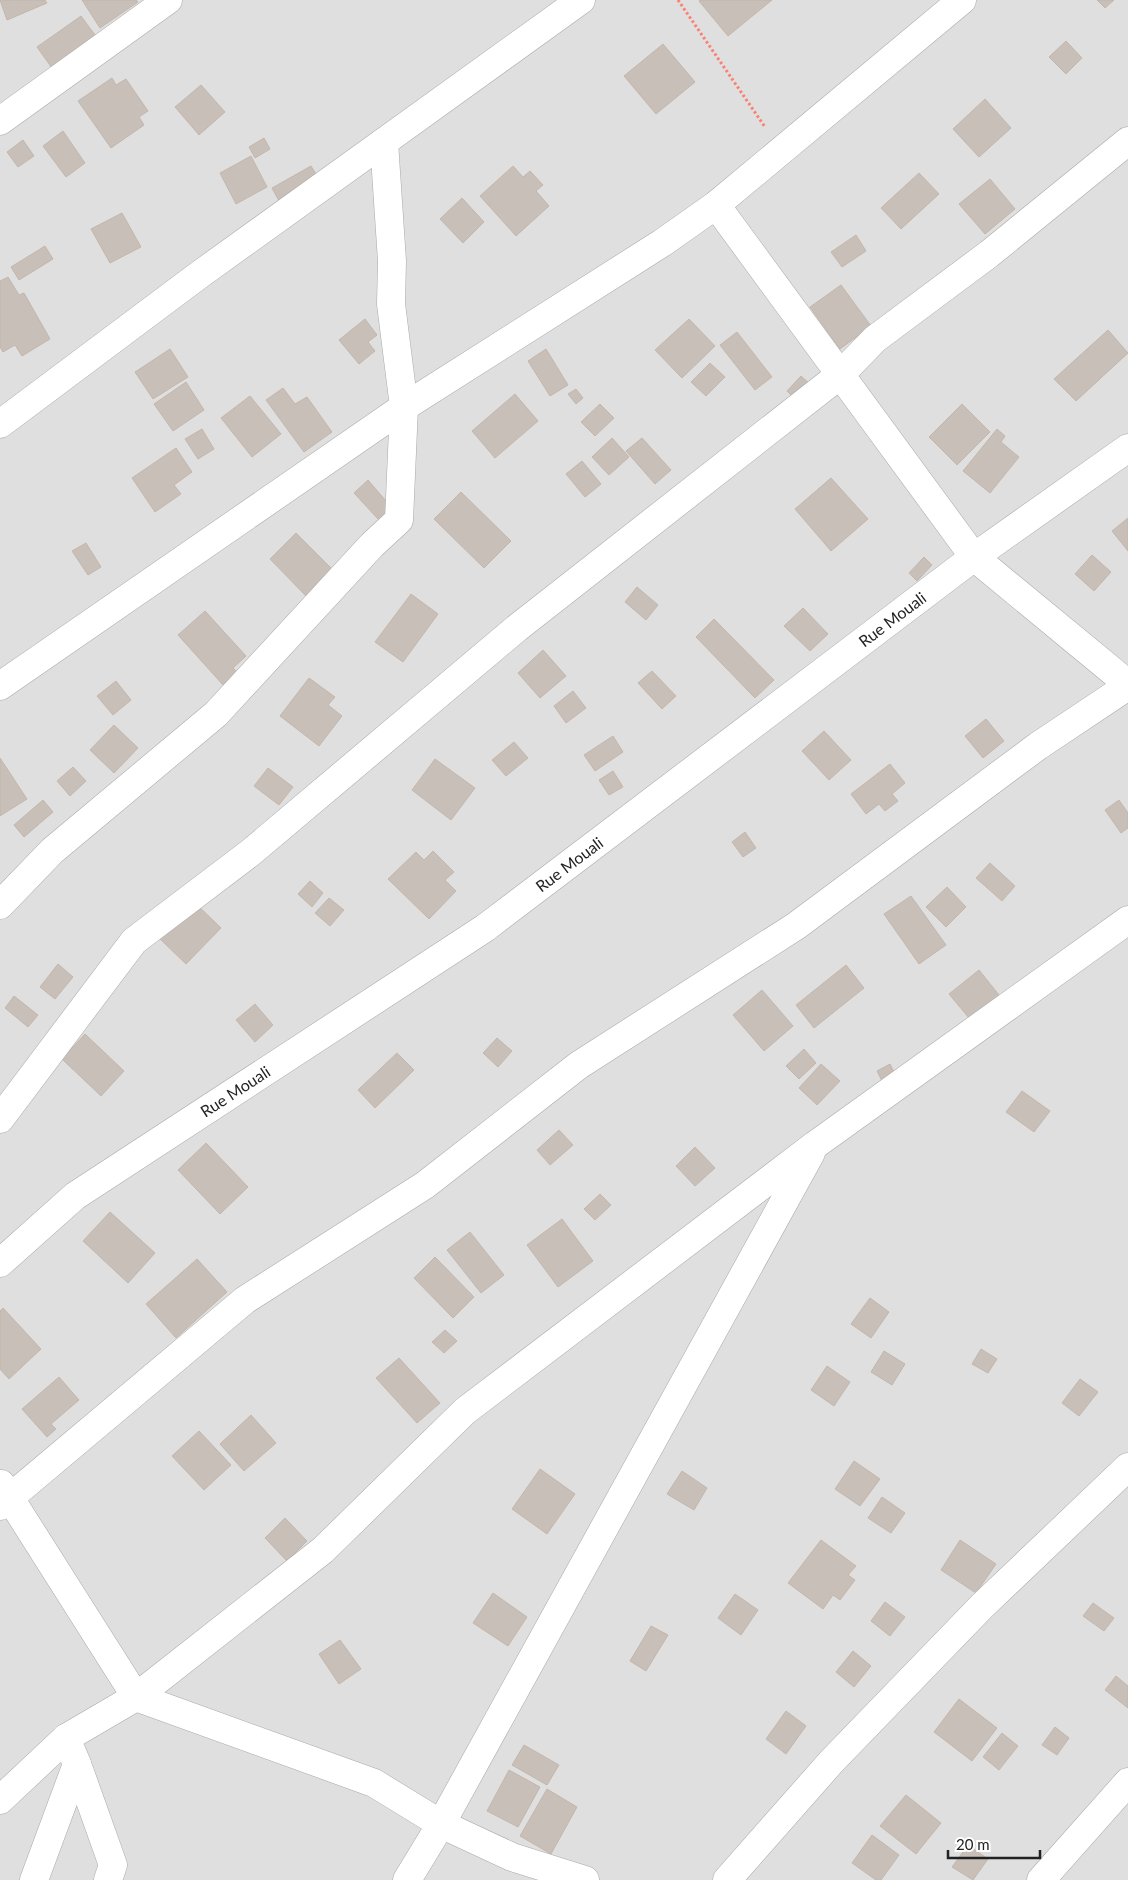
<svg xmlns="http://www.w3.org/2000/svg" width="1128" height="1880" font-family="Lato,sans-serif">
<style>
.residential{fill:#e0dfdf}
.building{fill:#c7bfb8;stroke:#c4b6ab}
.lines{fill:none;stroke-linecap:round;stroke-linejoin:round}
.minor-casing{stroke:#a9a9a9;stroke-width:29}
.path{stroke:#fa8072;stroke-width:3;stroke-dasharray:2.5 2.5;stroke-linecap:butt}
.minor{stroke:#fff;stroke-width:28}
.labels{text-anchor:middle;dominant-baseline:central;stroke-width:5;stroke-linejoin:round;paint-order:stroke}
.street-label{font-size:16px;fill:#222;stroke:#fff}
</style>
<rect width="100%" height="100%" fill="#f2efe9"/>
<rect class="residential" x="0" y="0" width="1128" height="1880"/>
<g class="building">
<path d="M0,0H45L47,3L7,20Z"/>
<path d="M82,0H136L138,2L100,28Z"/>
<path d="M700,0H772L728,36L699,1Z"/>
<path d="M1097,0H1114L1105,8Z"/>
<path d="M81,16L98,39L54,71L37,47Z"/>
<path d="M1066,41L1082,58L1066,74L1049,57Z"/>
<path d="M663,44L695,82L656,114L624,76Z"/>
<path d="M112,78L116,85L126,79L148,111L139,117L144,125L111,148L78,101Z"/>
<path d="M201,85L225,112L199,135L175,107Z"/>
<path d="M985,99L1011,128L979,157L953,129Z"/>
<path d="M63,131L85,163L66,177L43,146Z"/>
<path d="M264,138L270,149L255,158L249,147Z"/>
<path d="M23,140L34,156L18,167L7,152Z"/>
<path d="M251,156L267,187L236,204L220,173Z"/>
<path d="M311,166L319,179L279,201L272,188Z"/>
<path d="M513,166L523,177L530,171L543,185L536,191L549,206L516,236L480,196Z"/>
<path d="M919,173L939,194L901,229L881,208Z"/>
<path d="M990,179L1015,209L985,234L959,204Z"/>
<path d="M462,198L484,222L463,243L440,219Z"/>
<path d="M122,213L141,247L110,263L91,229Z"/>
<path d="M856,235L866,251L842,267L831,252Z"/>
<path d="M45,246L53,259L19,280L11,267Z"/>
<path d="M8,277L19,295L24,293L50,339L22,356L15,345L3,352L0,347V281Z"/>
<path d="M841,285L871,326L840,349L810,307Z"/>
<path d="M365,319L377,335L368,342L375,351L359,364L339,340Z"/>
<path d="M689,319L715,346L682,378L655,350Z"/>
<path d="M1108,330L1128,353L1076,401L1054,379Z"/>
<path d="M737,332L772,377L755,390L720,345Z"/>
<path d="M170,349L188,377L153,399L135,372Z"/>
<path d="M546,349L568,385L550,396L528,361Z"/>
<path d="M710,363L725,377L706,396L691,382Z"/>
<path d="M801,376L811,385L796,400L787,391Z"/>
<path d="M186,382L204,410L173,431L154,404Z"/>
<path d="M283,388L295,404L307,397L332,432L304,452L266,400Z"/>
<path d="M576,389L583,398L576,404L568,394Z"/>
<path d="M515,394L538,421L495,458L472,431Z"/>
<path d="M250,396L281,434L252,457L221,418Z"/>
<path d="M600,404L614,418L595,436L581,422Z"/>
<path d="M962,404L990,432L957,465L929,437Z"/>
<path d="M202,429L214,449L198,459L185,439Z"/>
<path d="M997,429L1005,436L1001,442L1019,457L990,493L963,471Z"/>
<path d="M612,438L629,457L609,475L592,457Z"/>
<path d="M642,438L671,470L655,484L626,451Z"/>
<path d="M176,448L192,472L174,485L181,494L155,512L132,478Z"/>
<path d="M582,461L601,484L585,497L566,474Z"/>
<path d="M831,478L868,519L831,551L795,509Z"/>
<path d="M368,480L392,508L379,520L354,493Z"/>
<path d="M461,492L511,541L484,568L434,519Z"/>
<path d="M1128,518V551L1112,531Z"/>
<path d="M296,533L336,573L309,599L270,559Z"/>
<path d="M86,543L101,567L88,575L72,551Z"/>
<path d="M1092,555L1111,572L1094,591L1075,574Z"/>
<path d="M924,557L932,565L917,581L909,573Z"/>
<path d="M637,587L658,605L646,620L625,602Z"/>
<path d="M411,594L438,614L403,662L375,642Z"/>
<path d="M803,608L828,634L810,651L784,626Z"/>
<path d="M205,611L246,656L233,668L238,673L224,686L178,635Z"/>
<path d="M714,619L774,680L755,698L696,637Z"/>
<path d="M543,650L566,676L540,698L518,673Z"/>
<path d="M652,671L676,696L662,709L638,683Z"/>
<path d="M309,678L335,697L328,705L342,716L319,746L280,716Z"/>
<path d="M116,681L131,700L113,715L97,696Z"/>
<path d="M573,691L586,708L566,723L554,706Z"/>
<path d="M986,719L1004,741L983,758L965,736Z"/>
<path d="M114,725L138,748L114,773L90,750Z"/>
<path d="M824,731L851,760L829,780L802,751Z"/>
<path d="M613,736L623,752L595,771L584,755Z"/>
<path d="M514,742L528,758L506,776L492,760Z"/>
<path d="M0,758L27,799L0,816Z"/>
<path d="M435,759L475,788L451,820L412,790Z"/>
<path d="M890,764L905,783L892,794L898,801L885,811L879,804L866,814L851,794Z"/>
<path d="M73,767L86,781L70,796L57,781Z"/>
<path d="M268,768L293,787L279,805L254,786Z"/>
<path d="M613,771L623,787L609,795L599,780Z"/>
<path d="M43,800L53,812L24,837L14,825Z"/>
<path d="M1119,800L1128,813V828L1121,833L1105,810Z"/>
<path d="M745,832L756,848L743,857L732,842Z"/>
<path d="M433,851L454,872L445,880L456,891L429,919L388,879L416,852L424,860Z"/>
<path d="M990,863L1015,886L1002,901L976,878Z"/>
<path d="M310,881L323,893L312,907L298,894Z"/>
<path d="M947,887L966,907L946,927L926,907Z"/>
<path d="M911,896L946,945L919,964L884,914Z"/>
<path d="M329,898L344,910L330,926L315,913Z"/>
<path d="M193,901L221,928L186,964L158,937Z"/>
<path d="M58,964L73,977L55,999L40,987Z"/>
<path d="M846,965L864,988L814,1028L796,1005Z"/>
<path d="M979,970L1003,1000L974,1024L949,994Z"/>
<path d="M762,990L793,1026L764,1051L733,1015Z"/>
<path d="M14,996L38,1015L28,1027L5,1008Z"/>
<path d="M255,1004L273,1025L255,1042L236,1020Z"/>
<path d="M85,1034L124,1071L101,1096L62,1059Z"/>
<path d="M497,1038L512,1051L498,1067L483,1053Z"/>
<path d="M804,1049L816,1063L799,1079L786,1066Z"/>
<path d="M397,1053L414,1070L375,1108L358,1090Z"/>
<path d="M821,1064L840,1081L817,1105L799,1088Z"/>
<path d="M890,1064L898,1080L885,1087L877,1071Z"/>
<path d="M1022,1091L1050,1111L1034,1132L1006,1112Z"/>
<path d="M559,1130L573,1145L550,1165L537,1150Z"/>
<path d="M206,1143L248,1187L220,1214L178,1170Z"/>
<path d="M695,1147L715,1168L695,1186L676,1166Z"/>
<path d="M600,1194L611,1205L595,1220L584,1209Z"/>
<path d="M110,1212L155,1253L128,1283L83,1241Z"/>
<path d="M562,1219L593,1261L558,1287L527,1245Z"/>
<path d="M470,1232L504,1275L481,1293L447,1250Z"/>
<path d="M435,1257L474,1297L453,1318L414,1278Z"/>
<path d="M197,1259L227,1292L176,1338L146,1304Z"/>
<path d="M870,1298L889,1312L871,1338L851,1324Z"/>
<path d="M3,1308L41,1349L9,1379L0,1369V1311Z"/>
<path d="M445,1330L457,1341L444,1353L432,1342Z"/>
<path d="M981,1349L997,1359L988,1373L972,1364Z"/>
<path d="M884,1351L905,1364L892,1385L871,1372Z"/>
<path d="M399,1358L440,1403L417,1423L376,1378Z"/>
<path d="M827,1366L850,1382L834,1406L811,1390Z"/>
<path d="M59,1377L79,1400L51,1424L56,1429L47,1437L22,1409Z"/>
<path d="M1080,1379L1098,1392L1079,1416L1062,1403Z"/>
<path d="M251,1415L276,1443L244,1471L220,1444Z"/>
<path d="M199,1431L231,1465L204,1490L172,1456Z"/>
<path d="M854,1461L880,1479L860,1506L835,1489Z"/>
<path d="M540,1469L575,1494L547,1534L512,1509Z"/>
<path d="M682,1471L707,1488L694,1510L667,1494Z"/>
<path d="M882,1497L905,1513L891,1533L868,1518Z"/>
<path d="M285,1518L307,1541L287,1561L265,1538Z"/>
<path d="M821,1540L856,1566L848,1575L855,1580L840,1600L833,1595L823,1609L788,1583Z"/>
<path d="M960,1540L996,1564L976,1593L941,1570Z"/>
<path d="M493,1593L527,1617L508,1646L473,1623Z"/>
<path d="M735,1594L758,1610L741,1635L718,1618Z"/>
<path d="M885,1602L905,1617L890,1636L871,1621Z"/>
<path d="M1093,1603L1114,1618L1104,1631L1083,1616Z"/>
<path d="M651,1626L668,1635L646,1671L630,1661Z"/>
<path d="M340,1640L361,1669L339,1684L319,1654Z"/>
<path d="M853,1651L871,1666L854,1687L836,1672Z"/>
<path d="M1116,1676L1128,1686V1708L1105,1690Z"/>
<path d="M959,1699L997,1728L972,1761L934,1732Z"/>
<path d="M786,1711L806,1726L786,1754L766,1739Z"/>
<path d="M1055,1727L1069,1738L1057,1755L1042,1745Z"/>
<path d="M1002,1733L1018,1746L999,1770L983,1757Z"/>
<path d="M524,1745L559,1765L547,1785L512,1765Z"/>
<path d="M509,1770L540,1787L518,1827L487,1811Z"/>
<path d="M547,1789L577,1807L551,1854L520,1836Z"/>
<path d="M906,1795L941,1823L916,1854L880,1826Z"/>
<path d="M872,1835L899,1855L881,1880H876L852,1863Z"/>
<path d="M968,1845L988,1859L973,1880L952,1867Z"/>
</g>
<g class="lines">
<g class="minor-casing">
<g id="minor">
<path d="M0,121L168,0"/>
<path d="M716,205L974,557L1128,684"/>
<path d="M0,424L199,275L581,0"/>
<path d="M0,686L404,407L662,243L716,205L962,0"/>
<path d="M0,905L52,851L216,714L372,545L399,520L404,407L391,304L392,261L384,142"/>
<path d="M0,1119L134,941L250,853L517,628L841,374L875,339L989,254L1128,141"/>
<path d="M0,1263L75,1196L485,928L974,557L1128,448"/>
<path d="M1,1484L136,1697L374,1783L441,1824L512,1857L585,1880"/>
<path d="M0,1506L245,1300L425,1185L579,1065L796,926L1038,746L1128,686"/>
<path d="M77,1764L113,1865L108,1880"/>
<path d="M0,1800L66,1738L136,1697L323,1550L465,1411L815,1145L1128,920"/>
<path d="M34,1880L77,1764L66,1738"/>
<path d="M407,1880L441,1824L811,1153"/>
<path d="M727,1880L831,1762L982,1606L1128,1467"/>
<path d="M1041,1880L1128,1782"/>
</g>
</g>
<path class="path" d="M678,0L765,127"/>
<use href="#minor" class="minor"/>
</g>
<g class="labels">
<g class="street-label">
<text transform="translate(892 619) rotate(-37)">Rue Mouali</text>
<text transform="translate(569 864) rotate(-37)">Rue Mouali</text>
<text transform="translate(235 1091) rotate(-33)">Rue Mouali</text>
</g>
</g>
<path d="M948 1850v8h92v-8" fill="none" stroke="#222222" stroke-width="2.5"/>
<text x="956" y="1850" font-size="15" fill="#222222" stroke="#ffffff" stroke-width="4" paint-order="stroke">20 m</text>
</svg>
